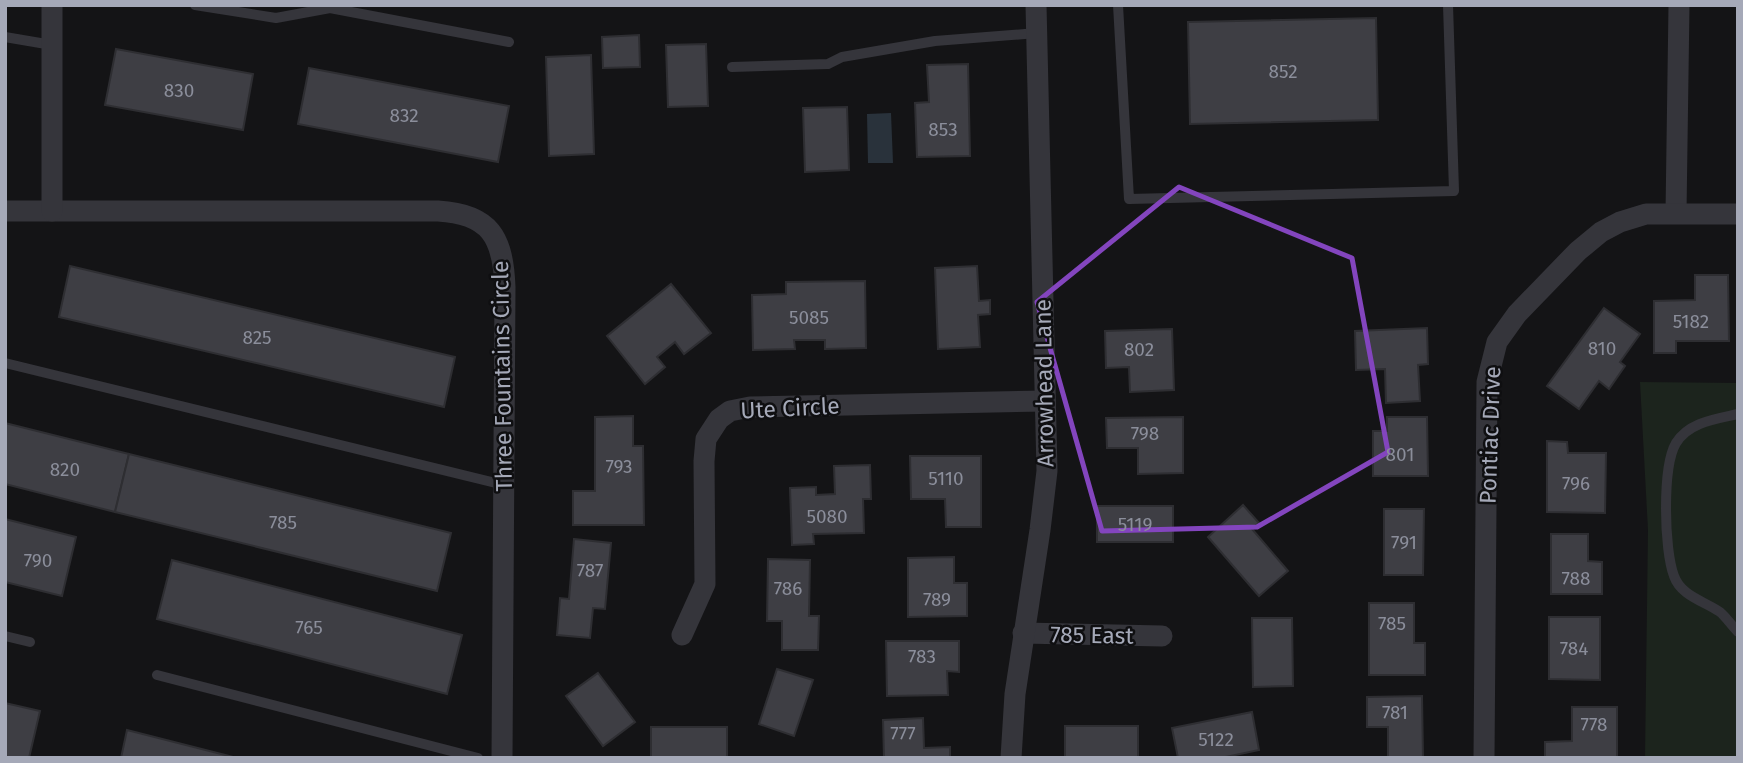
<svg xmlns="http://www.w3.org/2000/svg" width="1743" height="763" font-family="'Fira Sans',sans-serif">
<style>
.green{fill:#1c241d}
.water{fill:#29323b}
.building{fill:#3e3e44;stroke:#2e2e32;stroke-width:2}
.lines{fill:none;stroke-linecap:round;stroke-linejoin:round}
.service{stroke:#35353b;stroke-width:10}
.minor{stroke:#35353b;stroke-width:21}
.marked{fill:none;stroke:#8345be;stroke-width:5;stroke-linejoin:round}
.labels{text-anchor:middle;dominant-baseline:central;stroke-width:5;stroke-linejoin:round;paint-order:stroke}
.number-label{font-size:19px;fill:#8b8e9b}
.street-label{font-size:23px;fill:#a5a9b8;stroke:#0f0f11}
</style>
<rect width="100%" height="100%" fill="#141416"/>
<path class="green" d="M1640,382L1738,383V758H1645L1648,530Z"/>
<path class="water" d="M891,113L893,163H868L867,114Z"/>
<g class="building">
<path d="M1376,18L1378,120L1190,124L1188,22Z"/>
<path d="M639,35L640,67L603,68L602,37Z"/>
<path d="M706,44L708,106L668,107L666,45Z"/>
<path d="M116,49L253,74L243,130L105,105Z"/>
<path d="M591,55L594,154L549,156L546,57Z"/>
<path d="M968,64L970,156L917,157L915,103L929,102L927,65Z"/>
<path d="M309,68L509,106L498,162L298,124Z"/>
<path d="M847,107L849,170L805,172L803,108Z"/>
<path d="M70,266L455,357L444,407L59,317Z"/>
<path d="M977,266L979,301L990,300V314L978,315L980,347L938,349L935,268Z"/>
<path d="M1695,275H1728L1729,341H1676V353H1654V301L1695,300Z"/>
<path d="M865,281L866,348L825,349V340H794L795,349L753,350L752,295L786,294V282Z"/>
<path d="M671,284L711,333L684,354L675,342L657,357L665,367L645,384L607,336Z"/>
<path d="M1604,308L1640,334L1620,362L1625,366L1609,389L1599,381L1579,409L1547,386Z"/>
<path d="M1427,328L1428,364L1418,365L1420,401L1386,403L1385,369L1356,370L1355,331Z"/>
<path d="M1172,329L1174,390L1130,392L1129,367L1106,368L1105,331Z"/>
<path d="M633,416V446H643L644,525H573V491H595V417Z"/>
<path d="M1183,417V473L1138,474V448H1107L1106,418Z"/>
<path d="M1387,417H1427L1428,476H1373V431H1387Z"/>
<path d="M5,423L129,454L115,512L5,484Z"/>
<path d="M1547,441L1567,442L1568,453H1606L1605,513L1547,512Z"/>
<path d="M129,454L451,533L437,591L115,512Z"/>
<path d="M910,456H981V527H946L945,499H911Z"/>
<path d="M870,465L871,499H863L864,533L813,534L814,544L792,545L790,488L816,487V495L835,494L834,466Z"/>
<path d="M1243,505L1259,523L1252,529L1288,571L1259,596L1208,537Z"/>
<rect x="1097" y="506" width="76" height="36"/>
<path d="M1384,509H1424L1423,575H1384Z"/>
<path d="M5,519L76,537L62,596L5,582Z"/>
<path d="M1551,534H1588V561L1602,562V594H1551Z"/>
<path d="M574,539L611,543L605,609L593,608L590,638L557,635L560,598L569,599Z"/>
<path d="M954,557V583H967V616L908,617V558Z"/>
<path d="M768,559L810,560L809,616H819L818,650H782V621H767Z"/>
<path d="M172,560L462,635L447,694L157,619Z"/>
<path d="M1369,603H1414V643H1425V675H1369Z"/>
<path d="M1549,617H1600V680L1549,679Z"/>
<path d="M1252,618H1292L1293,686L1253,687Z"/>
<path d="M886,641H959V672L947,671L948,695L887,696Z"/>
<path d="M777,669L813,680L794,736L759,724Z"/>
<path d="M598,673L635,722L603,746L566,696Z"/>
<path d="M1422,696L1423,758H1388V727H1367V697Z"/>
<path d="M5,703L40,711L29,758H5Z"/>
<path d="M1572,707H1617V758H1545V742L1572,741Z"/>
<path d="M1252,712L1259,750L1221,758H1178L1172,728Z"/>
<path d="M923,718L924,748L950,747V758H884L883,720Z"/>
<rect x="1065" y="726" width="73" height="32"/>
<rect x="651" y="727" width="76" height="31"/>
<path d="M127,730L237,758H121Z"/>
</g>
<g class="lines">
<g class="service">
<path d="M195,5L276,18L330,8L509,42"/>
<path d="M1118,5L1129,199L1454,191L1448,5"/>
<path d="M5,37L52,45"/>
<path d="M732,67L828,64L842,57L935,41L1037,33"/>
<path d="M5,363L504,485"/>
<path d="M1738,414C1716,419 1689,422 1676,443C1662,467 1664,550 1674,576C1681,596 1704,601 1720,612C1726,617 1732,626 1738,632"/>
<path d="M5,636L30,642"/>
<path d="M157,675L478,758"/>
</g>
<g class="minor">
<path d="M5,211H438C490,214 503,237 505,287L502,758"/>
<path d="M52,211V5"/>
<path d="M1676,213L1679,5"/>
<path d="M1023,633L1162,636"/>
<path d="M682,635L705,584L704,461L706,439L719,419L730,411L750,407L1045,401"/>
<path d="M1011,758L1015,694L1040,530L1047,471L1036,5"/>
<path d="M1484,758L1487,382L1497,342L1517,314L1578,251L1601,232L1620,222L1646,214H1738"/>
</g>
</g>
<path class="marked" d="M1179,187L1352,258L1388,452L1257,527L1102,531L1037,302Z"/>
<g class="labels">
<g class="number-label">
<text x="1283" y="71">852</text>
<text x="179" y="90">830</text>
<text x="404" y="115">832</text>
<text x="943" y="129">853</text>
<text x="809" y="317">5085</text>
<text x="1691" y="321">5182</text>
<text x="257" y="337">825</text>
<text x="1602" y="348">810</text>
<text x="1139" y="349">802</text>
<text x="1145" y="433">798</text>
<text x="1400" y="454">801</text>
<text x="619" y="466">793</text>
<text x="65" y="469">820</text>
<text x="946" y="478">5110</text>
<text x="1576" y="483">796</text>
<text x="827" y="516">5080</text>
<text x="283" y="522">785</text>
<text x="1135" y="524">5119</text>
<text x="1404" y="542">791</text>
<text x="38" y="560">790</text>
<text x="590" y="570">787</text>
<text x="1576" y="578">788</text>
<text x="788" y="588">786</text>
<text x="937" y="599">789</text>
<text x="1392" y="623">785</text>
<text x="309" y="627">765</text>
<text x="1574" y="648">784</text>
<text x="922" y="656">783</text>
<text x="1395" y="712">781</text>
<text x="1594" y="724">778</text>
<text x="903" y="733">777</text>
<text x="1216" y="739">5122</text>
</g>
<g class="street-label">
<text transform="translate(502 376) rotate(-91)">Three Fountains Circle</text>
<text transform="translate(1044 383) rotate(-91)">Arrowhead Lane</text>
<text transform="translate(790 408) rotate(-3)">Ute Circle</text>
<text transform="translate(1490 435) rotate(-88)">Pontiac Drive</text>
<text transform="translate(1092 635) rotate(1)">785 East</text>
</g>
</g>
<rect width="1743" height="763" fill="none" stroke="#a5a9b8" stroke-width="14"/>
</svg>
